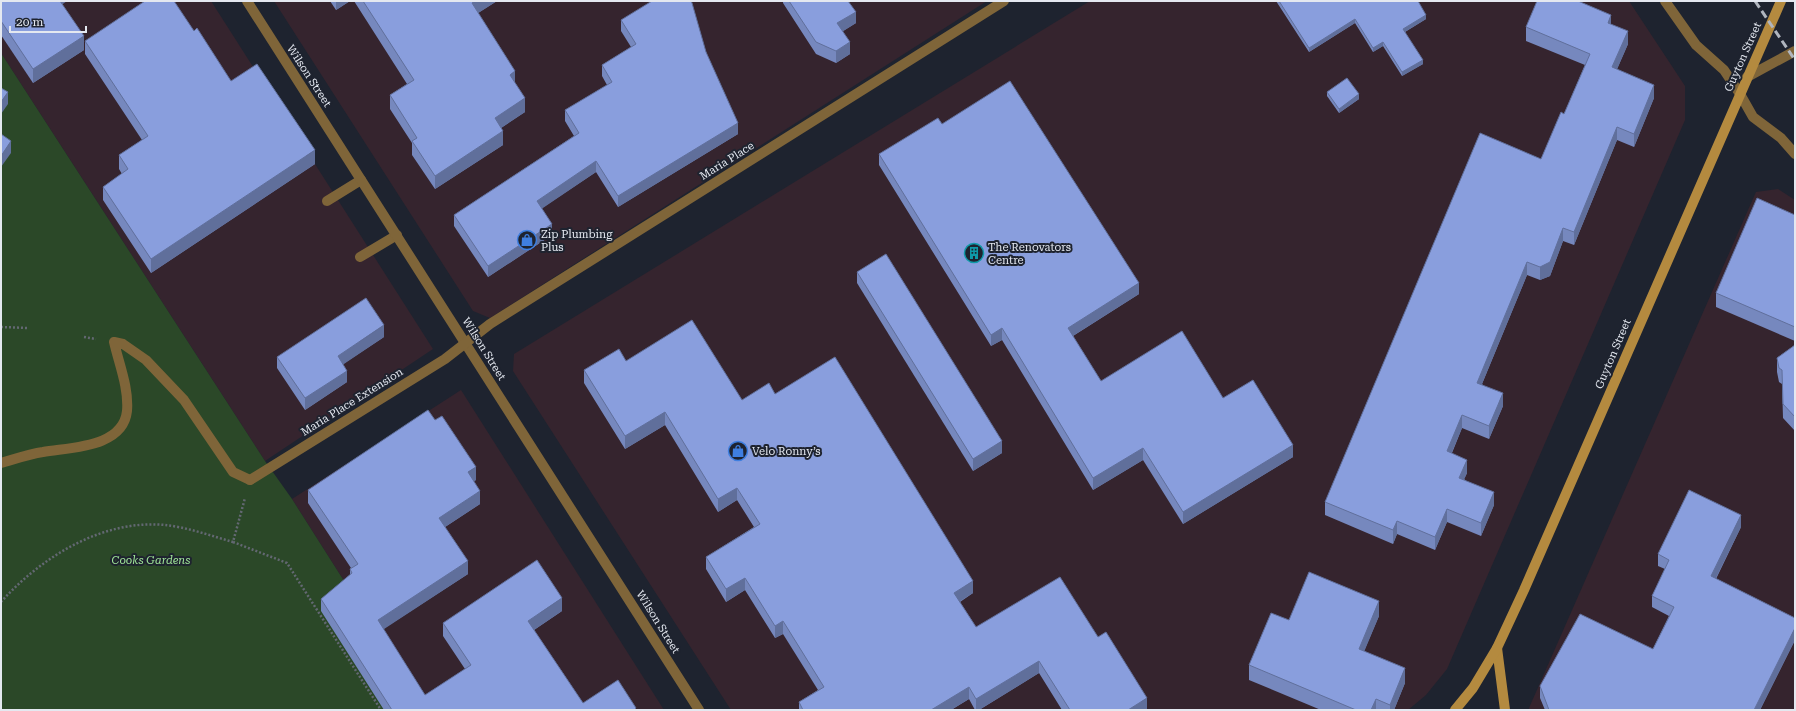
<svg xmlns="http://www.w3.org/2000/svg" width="1796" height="711" font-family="'Roboto Serif',serif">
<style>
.commercial{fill:#35242e}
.green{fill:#2b4828}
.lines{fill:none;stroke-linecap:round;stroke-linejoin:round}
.path{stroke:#636872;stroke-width:2.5;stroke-dasharray:2 2;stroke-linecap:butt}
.service{stroke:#7f6539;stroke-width:10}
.minor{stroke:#7f6539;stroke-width:10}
.secondary{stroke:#b48a3f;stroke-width:10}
.rail{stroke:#b0b5be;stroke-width:3;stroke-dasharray:8 4;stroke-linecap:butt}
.wall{fill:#7688be}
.shaded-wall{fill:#606f9b}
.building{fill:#899edd;stroke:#606f9b}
.labels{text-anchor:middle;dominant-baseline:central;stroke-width:4;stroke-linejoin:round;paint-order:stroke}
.street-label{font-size:11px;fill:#e4e8f0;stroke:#1e232f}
.poi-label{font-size:11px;fill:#e4e8f0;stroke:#1e232f;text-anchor:start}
.park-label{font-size:11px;font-style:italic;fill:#a0e598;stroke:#1e232f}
</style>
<rect width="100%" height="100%" fill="#1e232f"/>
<g class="commercial">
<path d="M1,1H211L433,349L265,461L1,53Z"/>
<path d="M274,1H987L490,318L473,311Z"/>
<path d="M1090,1H1629L1685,86V120L1447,669L1426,695L1408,710H731L513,371L514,354Z"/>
<path d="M1778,189L1795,200V710H1529V708L1756,192Z"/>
<path d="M461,390L664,710H426L292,499Z"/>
</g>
<path class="green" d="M1,53L265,461L292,499L426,710H1Z"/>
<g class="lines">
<g class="path">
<path d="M1,327L28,328"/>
<path d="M84,337L96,339"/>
<path d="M233,542L287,563L381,710"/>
<path d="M1,602C41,557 103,519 165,525C186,527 212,536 233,542L245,498"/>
</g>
<g class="service">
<path d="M327,201L361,180"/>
<path d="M360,257L397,235"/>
<path d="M1,463C15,459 29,454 43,452C70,447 123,448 127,411C129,388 119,364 114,342L123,344L146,360L184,400L233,472L250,480"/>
</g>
<g class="minor">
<path d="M247,1L699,710"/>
<path d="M1665,1L1696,45L1724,70L1740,94L1753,117L1781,138L1795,154"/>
<path d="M1747,77L1795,51"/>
<path d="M250,480L445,359L490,324L1004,1"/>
</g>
<g class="secondary">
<path d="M1497,648L1505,710"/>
<path d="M1455,710L1473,688L1497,648L1524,590L1781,1"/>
</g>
<path class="rail" d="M1755,1L1795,60"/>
</g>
<g class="wall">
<path d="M1,1L62,4L84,50L33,83L1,35Z"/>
<path d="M330,1H350L336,10Z"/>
<path d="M354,1H497L478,13L515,83L525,112L501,128L503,145L435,189L412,155V143L390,109V95L407,84Z"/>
<path d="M783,1H848L856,23L843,31L850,54L836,63L816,54L783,3Z"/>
<path d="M1276,1H1418L1426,19L1405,32L1423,64L1402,76L1383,46L1373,52L1355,23L1309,52Z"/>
<path d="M621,20L706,52L738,134L618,207L596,172L542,208L552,235L488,277L454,226V215L574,136L565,121V110L607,85L602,76V65L631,47L621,31Z"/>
<path d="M1611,24L1628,44L1617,69L1654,98L1634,147L1617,140L1574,245L1563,241L1550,276L1540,280L1527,275L1482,384L1503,406L1489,439L1462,428L1452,453L1467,473L1464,479L1494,505L1481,536L1447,522L1435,550L1397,534L1393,544L1325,515V502L1541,159L1564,114L1585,65L1526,41V27Z"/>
<path d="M194,31L231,81L315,164L151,273L103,200V187L122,174L119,169V155L142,140L85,54V41Z"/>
<path d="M1327,92L1359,99L1339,113L1327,96Z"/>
<path d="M942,124L1139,294L1073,336L1101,381L1223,398L1293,457L1183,524L1143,460L1093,490L1002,340L991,346L879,165V154Z"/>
<path d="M1795,215V341L1716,307V293Z"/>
<path d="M857,272L1002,453L973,471L857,283Z"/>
<path d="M384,337L343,364L347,382L305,410L277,368V357Z"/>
<path d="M1795,345V431L1783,418L1782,384L1779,382L1777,372V358Z"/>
<path d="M626,361L742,400L775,394L973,593L960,602L976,627L1098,637L1147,710H1062L1039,673L979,710H975L969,699L951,710H799V702L818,690L783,634L775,638L745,590L726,602L706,569V557L754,527L737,500L718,512L665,425L625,449L584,383V370Z"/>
<path d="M476,480L474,481L480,504L445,527L468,574L383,629L425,695L465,669L443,636V623L562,611L534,630L583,703L636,710H384L321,611V599L350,575V569L351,568L308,503V490Z"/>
<path d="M1741,527L1716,579L1795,640L1760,710H1545L1540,698V686L1653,649L1669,616L1652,607V596L1665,569L1658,566V554Z"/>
<path d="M1379,616L1364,651L1405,683L1394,710H1321L1249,680V665L1289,620Z"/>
</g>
<g class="shaded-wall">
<path d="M56,1H67L56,9Z"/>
<path d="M336,1H350L336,10Z"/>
<path d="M475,1H497L472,17V3Z"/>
<path d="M856,12V23L837,35V23Z"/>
<path d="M1426,15V19L1403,33V29Z"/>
<path d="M1611,15V28L1608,23Z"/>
<path d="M1355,19V23L1309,52V48Z"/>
<path d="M1628,31V44L1612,81V67Z"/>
<path d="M84,36V50L33,83V69Z"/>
<path d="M850,42V54L836,63V51Z"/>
<path d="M1383,42V46L1373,52V48Z"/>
<path d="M1423,60V64L1402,76V72Z"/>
<path d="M515,71V85L510,75Z"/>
<path d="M1654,85V98L1634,147V134Z"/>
<path d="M8,92V104L1,114V102Z"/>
<path d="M1359,94V99L1339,113V109Z"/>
<path d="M525,98V112L495,132V118Z"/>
<path d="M738,123V134L618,207V196Z"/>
<path d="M1617,127V140L1574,245V232Z"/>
<path d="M503,131V145L435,189V176Z"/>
<path d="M11,141V153L1,167V156Z"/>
<path d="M315,150V164L151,273V259Z"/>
<path d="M596,161V172L537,212V201Z"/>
<path d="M552,224V235L488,277V266Z"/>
<path d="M1563,228V241L1550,276L1540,280V267Z"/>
<path d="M1527,262V275L1477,396V383Z"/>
<path d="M1139,283V294L1068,339V328Z"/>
<path d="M384,325V337L338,368V356Z"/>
<path d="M1002,328V340L991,346V335Z"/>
<path d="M347,371V382L305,410V398Z"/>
<path d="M1503,393V406L1489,439V426Z"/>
<path d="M665,412V425L625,449V436Z"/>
<path d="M1462,415V428L1447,464V451Z"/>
<path d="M1002,441V453L973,471V459Z"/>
<path d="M1293,445V457L1183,524V512Z"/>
<path d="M1143,448V460L1093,490V478Z"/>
<path d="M1467,460V473L1459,491V478Z"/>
<path d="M476,467V480L468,485V472Z"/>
<path d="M737,488V500L718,512V499Z"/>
<path d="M480,491V504L439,531V518Z"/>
<path d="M1494,492V505L1481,536V523Z"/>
<path d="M1447,509V522L1435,550V537Z"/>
<path d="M1741,515V527L1711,588V576Z"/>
<path d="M1397,521V534L1393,544V530Z"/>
<path d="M468,561V574L378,633V620Z"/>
<path d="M745,578V590L726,602V589Z"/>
<path d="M973,581V593L954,605V593Z"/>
<path d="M562,598V611L528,634V621Z"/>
<path d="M1379,601V616L1359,664V649Z"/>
<path d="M783,621V634L775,638V626Z"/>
<path d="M1795,628V640L1760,710H1754Z"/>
<path d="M1039,661V673L979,710H976V699Z"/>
<path d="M1405,668V683L1394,710H1390V705Z"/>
<path d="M969,687V699L951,710H931Z"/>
<path d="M1147,698V710H1128Z"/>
<path d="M1376,699V710H1371Z"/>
</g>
<g class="building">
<path d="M1,1H60L84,36L33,69L1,21Z"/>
<path d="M145,1H174L194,31L197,28L231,81L257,64L315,150L151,259L103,187L128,169L119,155L148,136L85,41Z"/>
<path d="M363,1H475L472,3L515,71L510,75L525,98L495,118L503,131L435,176L412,141L417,138L390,95L414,80Z"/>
<path d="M652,1H691L692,3L706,52L738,123L618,196L596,161L537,201L552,224L488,266L454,215L579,133L565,110L612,82L602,65L636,44L621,20Z"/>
<path d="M789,1H848L856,12L837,23L850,42L836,51L816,42Z"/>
<path d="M1279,1H1418L1426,15L1403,29L1423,60L1402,72L1383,42L1373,48L1355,19L1309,48Z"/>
<path d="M1537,1H1578L1611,15L1608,23L1628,31L1612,67L1654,85L1634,134L1617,127L1574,232L1563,228L1550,262L1540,267L1527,262L1477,383L1503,393L1489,426L1462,415L1447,451L1467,460L1459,478L1494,492L1481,523L1447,509L1435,537L1397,521L1393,530L1325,502L1480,133L1541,159L1561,112L1564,114L1590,54L1526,27Z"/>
<path d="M1347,78L1359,94L1339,109L1327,92Z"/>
<path d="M1010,81L1139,283L1068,328L1101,381L1182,331L1223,398L1253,380L1293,445L1183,512L1143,448L1093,478L1002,328L991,335L879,154L938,118L942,124Z"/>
<path d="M1,88L8,92L1,102Z"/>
<path d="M1,134L11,141L1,156Z"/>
<path d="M1757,198L1795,215V327L1716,293Z"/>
<path d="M886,254L1002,441L973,459L857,272Z"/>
<path d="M366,298L384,325L338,356L347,371L305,398L277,357Z"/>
<path d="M692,320L742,400L769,383L775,394L835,357L973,581L954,593L976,627L1060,577L1098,637L1106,632L1147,698L1128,710H1070L1039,661L976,699L969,687L931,710H803L799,702L824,687L783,621L775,626L745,578L726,589L706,557L760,524L737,488L718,499L665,412L625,436L584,370L619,349L626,361Z"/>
<path d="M1795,345V417L1783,404L1782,370L1779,368L1777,358Z"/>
<path d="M428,410L435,420L442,416L476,467L468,472L480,491L439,518L468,561L378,620L425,695L471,665L443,623L537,560L562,598L528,621L583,703L618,680L636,708L634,710H392L321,599L352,573L350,569L358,564L308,490Z"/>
<path d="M1689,490L1741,515L1711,576L1795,618V628L1754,710H1549L1540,686L1580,614L1653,649L1674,607L1652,596L1669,560L1658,554Z"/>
<path d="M1309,572L1379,601L1359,649L1405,668L1390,705L1376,699L1371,710H1356L1249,665L1271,613L1289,620Z"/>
</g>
<defs>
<g id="shop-ring" transform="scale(1)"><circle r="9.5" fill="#1e232f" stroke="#3f7fe0" stroke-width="1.5"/><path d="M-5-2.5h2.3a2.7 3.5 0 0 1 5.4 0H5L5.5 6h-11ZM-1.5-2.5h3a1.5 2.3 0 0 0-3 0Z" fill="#3f7fe0"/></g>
<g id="building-ring" transform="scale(1)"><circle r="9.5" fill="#1e232f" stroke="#0f9aa8" stroke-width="1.5"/><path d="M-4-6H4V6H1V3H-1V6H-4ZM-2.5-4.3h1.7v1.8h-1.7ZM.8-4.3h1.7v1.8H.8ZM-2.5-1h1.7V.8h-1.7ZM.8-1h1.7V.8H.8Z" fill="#0f9aa8"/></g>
</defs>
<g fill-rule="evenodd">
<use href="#shop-ring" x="527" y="240"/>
<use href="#building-ring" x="974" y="253"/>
<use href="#shop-ring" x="738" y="451"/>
</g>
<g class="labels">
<g class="street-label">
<text transform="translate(1743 57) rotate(-66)">Guyton Street</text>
<text transform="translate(309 76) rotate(57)">Wilson Street</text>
<text transform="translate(727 161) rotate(-32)">Maria Place</text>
<text transform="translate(484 349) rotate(58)">Wilson Street</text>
<text transform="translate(1613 354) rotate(-67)">Guyton Street</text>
<text transform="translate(352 402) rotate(-32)">Maria Place Extension</text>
<text transform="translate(658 622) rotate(58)">Wilson Street</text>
</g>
<g class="poi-label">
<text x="541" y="234">Zip Plumbing<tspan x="541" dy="13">Plus</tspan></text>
<text x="988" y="247">The Renovators<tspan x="988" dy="13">Centre</tspan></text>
<text x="752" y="451">Velo Ronny’s</text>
</g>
<g class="park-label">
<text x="151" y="560">Cooks Gardens</text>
</g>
</g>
<rect width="1796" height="711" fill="none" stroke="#e4e8f0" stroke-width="4"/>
<path d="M10 26v6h76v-6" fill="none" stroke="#e4e8f0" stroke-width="2"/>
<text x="16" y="26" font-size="12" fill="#e4e8f0" stroke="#1e232f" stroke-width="3" paint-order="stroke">20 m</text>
</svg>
